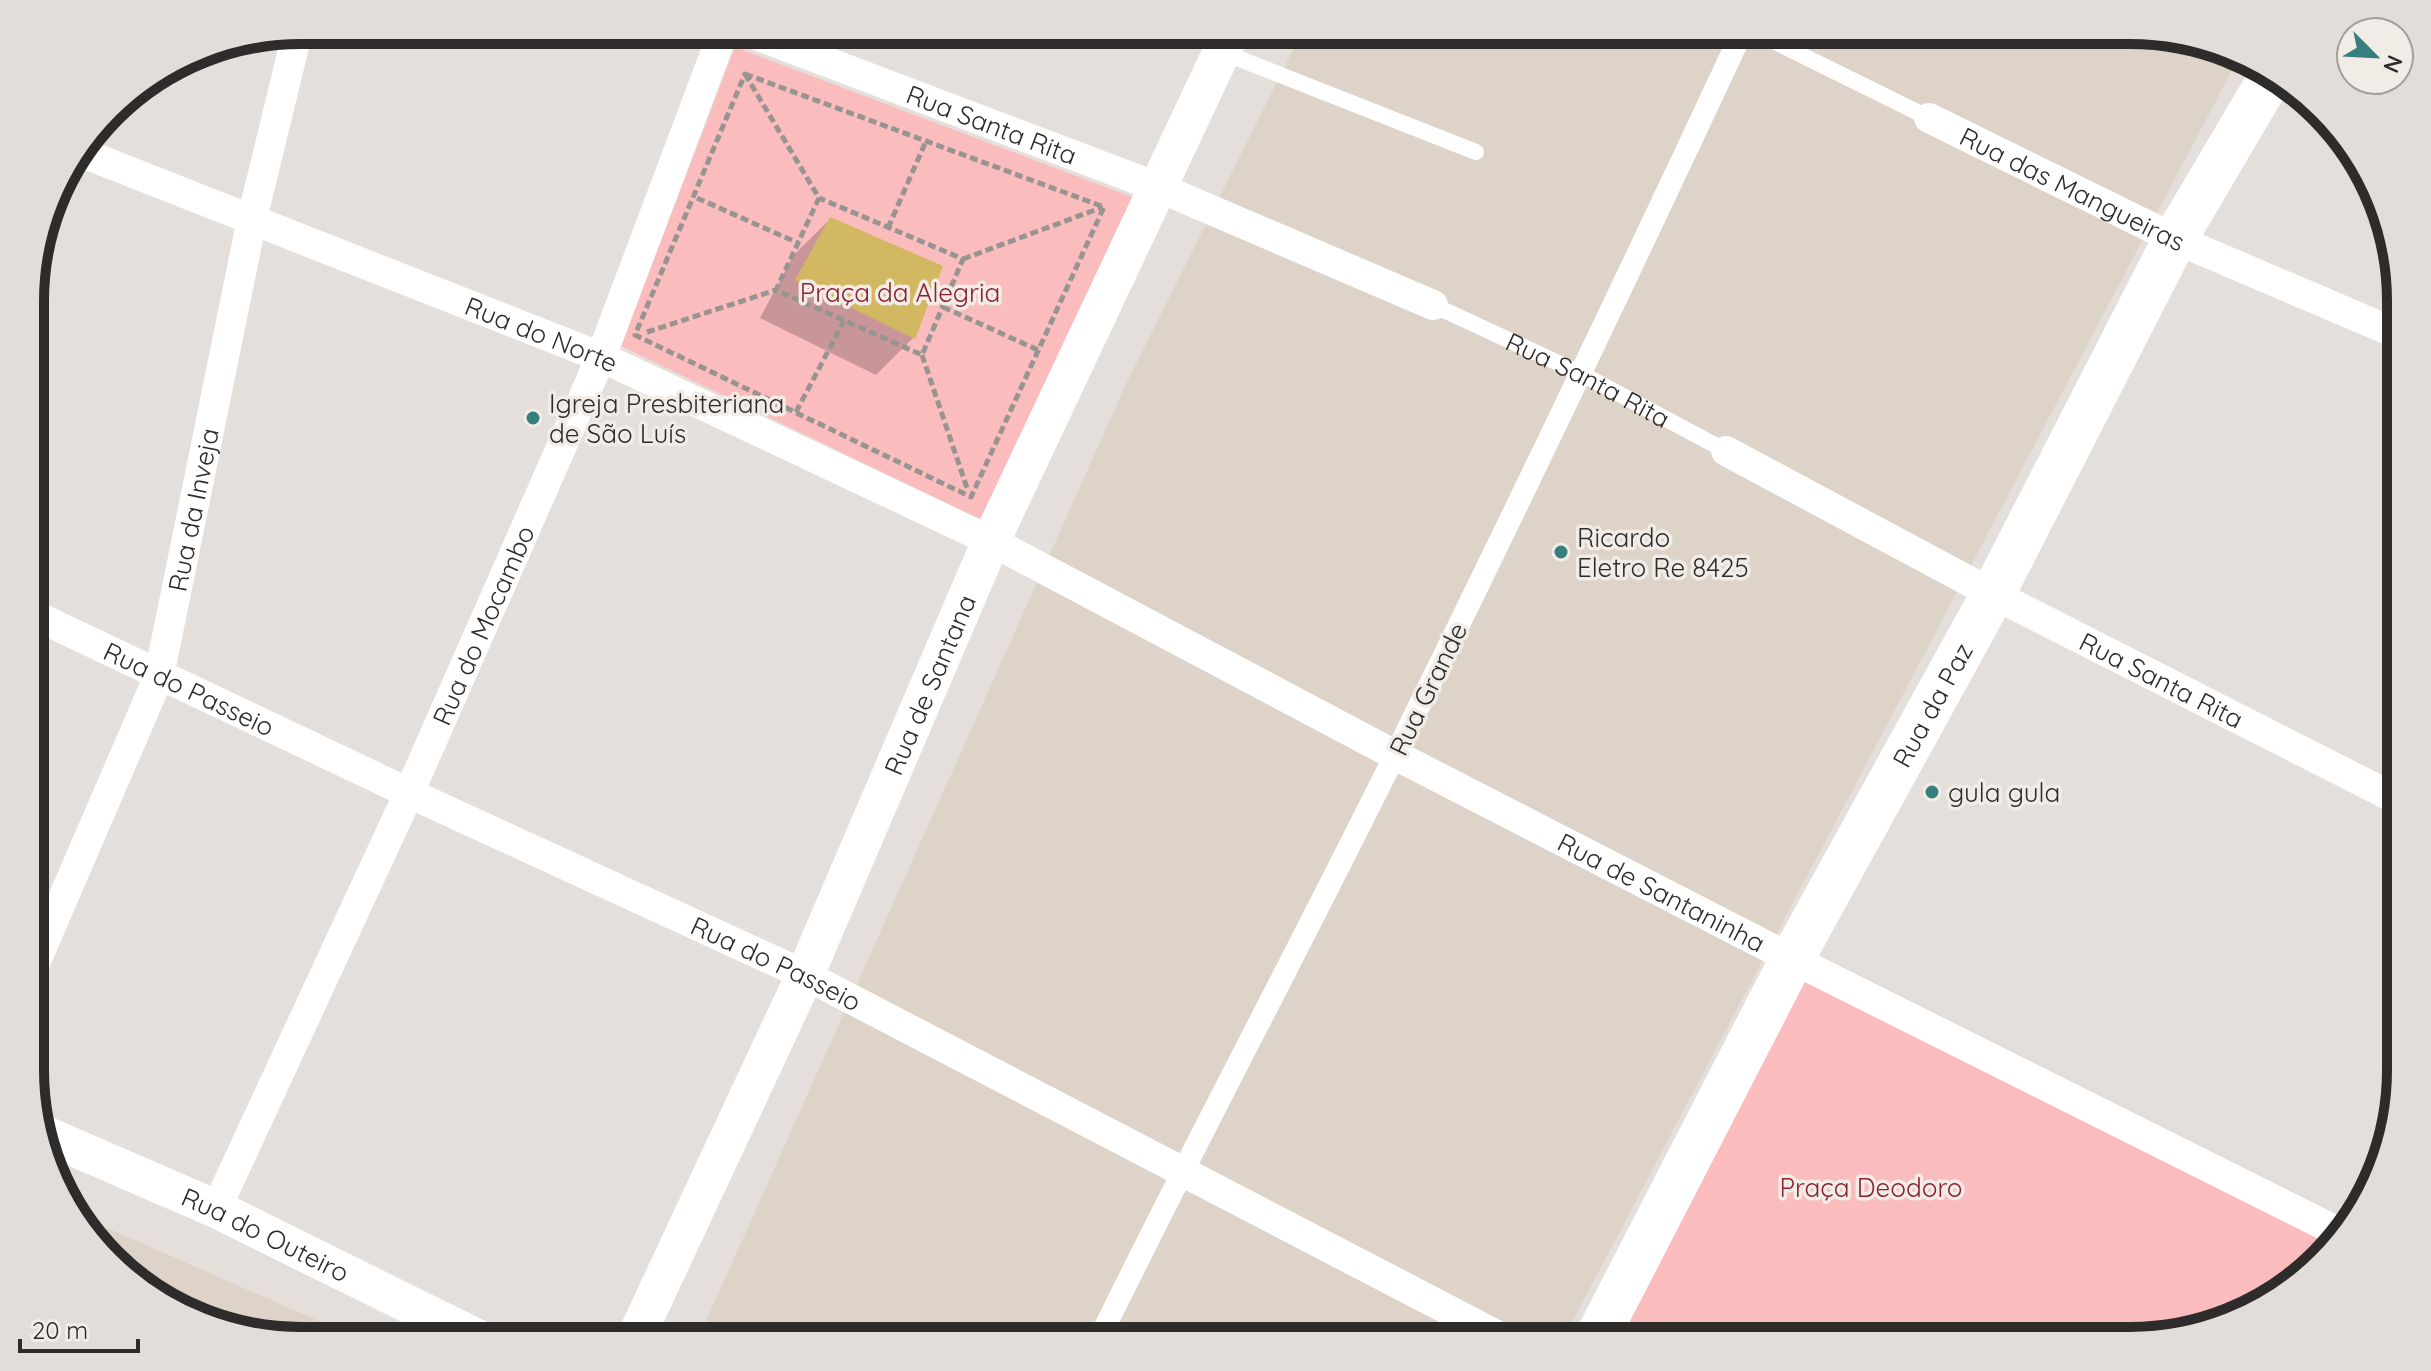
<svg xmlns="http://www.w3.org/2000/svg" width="2431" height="1371" font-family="Quicksand,sans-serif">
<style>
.built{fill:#ddd3c8}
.green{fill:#fbbcbe}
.shadow{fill:#0003}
.building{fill:#d2b860}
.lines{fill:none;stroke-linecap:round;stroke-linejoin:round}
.path{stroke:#989491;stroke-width:5;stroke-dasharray:8 4;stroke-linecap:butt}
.service{stroke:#fff;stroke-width:16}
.pedestrian{stroke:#fff;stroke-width:22}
.minor{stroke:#fff;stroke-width:30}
.tertiary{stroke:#fff;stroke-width:38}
.secondary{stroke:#fff;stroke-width:44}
.poi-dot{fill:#377f7f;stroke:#f2ece7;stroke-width:3}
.labels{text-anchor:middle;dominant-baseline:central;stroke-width:7;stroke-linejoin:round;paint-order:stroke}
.street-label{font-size:26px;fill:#2e2c2a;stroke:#f2ece7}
.park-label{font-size:26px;fill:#8b1f31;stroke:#f2ece7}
.poi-label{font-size:26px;fill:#2e2c2a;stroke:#f2ece7;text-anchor:start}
.rim{fill:none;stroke:#2e2c2a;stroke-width:10}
</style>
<rect width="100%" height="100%" fill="#e4dfda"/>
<g class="built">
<path d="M1303,30H2131L2238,59L1562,1341H697L1127,382Z"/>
<path d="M73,1213L364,1341H300L166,1305L76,1221Z"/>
</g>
<g class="green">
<path d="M735,47L1132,197L982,520L621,346Z"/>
<path d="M1805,980L2327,1243L2266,1305L2148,1340L1613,1341Z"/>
</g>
<path class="shadow" d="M830,219L941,267L913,338L876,375L760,318L793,256Z"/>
<path class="building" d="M830,217L943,266L915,339L795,280Z"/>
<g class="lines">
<g class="path">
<path d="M745,74L1104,207L971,497L635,335Z"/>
<path d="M745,74L819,198L776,290L922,355L963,259L819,198"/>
<path d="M697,198L798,243"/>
<path d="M888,228L926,141"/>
<path d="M963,259L1103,207"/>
<path d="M943,307L1038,350"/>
<path d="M647,332L776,290"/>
<path d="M922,355L968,491"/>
<path d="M796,412L844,321"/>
</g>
<g class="service">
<path d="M1751,30L1929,118"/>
<path d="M1222,52L1476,152"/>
<path id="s1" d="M1433,305L1582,374L1726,451"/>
</g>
<path class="pedestrian" d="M1098,1341C1195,1143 1299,949 1397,751C1515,512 1630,272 1743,30"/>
<g class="minor">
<path id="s2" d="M743,30L1160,188L1433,305"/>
<path id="s3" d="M1929,118L2175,239L2400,335"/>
<path id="s4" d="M80,152L601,357L991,541L1395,755L1792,959L2338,1232"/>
<path id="s5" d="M1726,451L1993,594L2400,801"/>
<path id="s6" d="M32,614L409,793L805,975L1508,1341"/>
<path id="s7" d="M32,970L159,676L252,219L298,30"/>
<path id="s8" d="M216,1209L409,793L601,357L724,30"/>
</g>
<g class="tertiary">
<path id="s9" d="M43,1134L216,1209L483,1341"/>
<path id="s10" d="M634,1341L805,975L991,541L1232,30"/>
</g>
<path class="secondary" id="s11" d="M1595,1341L1792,959L1993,594L2175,239L2273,73"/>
</g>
<g class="poi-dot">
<circle cx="533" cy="418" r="8"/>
<circle cx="1561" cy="552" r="8"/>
<circle cx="1932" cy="792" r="8"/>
</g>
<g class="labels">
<g class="street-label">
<text stroke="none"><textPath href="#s2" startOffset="266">Rua Santa Rita</textPath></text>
<text stroke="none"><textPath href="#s3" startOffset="160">Rua das Mangueiras</textPath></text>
<text stroke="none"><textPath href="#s4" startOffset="496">Rua do Norte</textPath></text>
<text stroke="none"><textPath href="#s1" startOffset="172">Rua Santa Rita</textPath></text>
<text stroke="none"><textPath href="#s7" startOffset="490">Rua da Inveja</textPath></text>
<text stroke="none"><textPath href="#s8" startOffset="642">Rua do Mocambo</textPath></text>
<text stroke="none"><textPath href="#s5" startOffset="492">Rua Santa Rita</textPath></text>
<text stroke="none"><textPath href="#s10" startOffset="720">Rua de Santana</textPath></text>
<text transform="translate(1428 689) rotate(-64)">Rua Grande</text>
<text stroke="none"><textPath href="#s6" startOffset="174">Rua do Passeio</textPath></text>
<text stroke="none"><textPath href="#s11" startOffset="720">Rua da Paz</textPath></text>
<text stroke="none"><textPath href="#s4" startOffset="1748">Rua de Santaninha</textPath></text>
<text stroke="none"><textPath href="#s6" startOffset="822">Rua do Passeio</textPath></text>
<text stroke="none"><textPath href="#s9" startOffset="244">Rua do Outeiro</textPath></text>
</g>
<g class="park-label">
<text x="900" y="292">Praça da Alegria</text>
<text x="1871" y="1187">Praça Deodoro</text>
</g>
<g class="poi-label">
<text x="549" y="403">Igreja Presbiteriana<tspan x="549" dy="30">de São Luís</tspan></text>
<text x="1577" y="537">Ricardo<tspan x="1577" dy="30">Eletro Re 8425</tspan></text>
<text x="1948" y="792">gula gula</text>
</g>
</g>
<path d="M0 0H2431V1371H0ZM301 44H2130A257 257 0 0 1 2387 301V1070A257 257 0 0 1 2130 1327H301A257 257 0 0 1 44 1070V301A257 257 0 0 1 301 44Z" fill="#e2ddd8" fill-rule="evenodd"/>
<path class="rim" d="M301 44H2130A257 257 0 0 1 2387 301V1070A257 257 0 0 1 2130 1327H301A257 257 0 0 1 44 1070V301A257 257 0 0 1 301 44Z"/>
<g transform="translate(2375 56) rotate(114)"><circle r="38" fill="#f2ece7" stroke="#a49f9b" stroke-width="2"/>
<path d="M0-6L14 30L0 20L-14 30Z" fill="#377f7f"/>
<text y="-12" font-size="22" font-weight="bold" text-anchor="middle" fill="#2e2c2a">N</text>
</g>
<path d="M20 1339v12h118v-12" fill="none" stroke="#2e2c2a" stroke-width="4"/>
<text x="32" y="1339" font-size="24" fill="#2e2c2a" stroke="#f2ece7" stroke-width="6" paint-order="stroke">20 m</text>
</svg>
